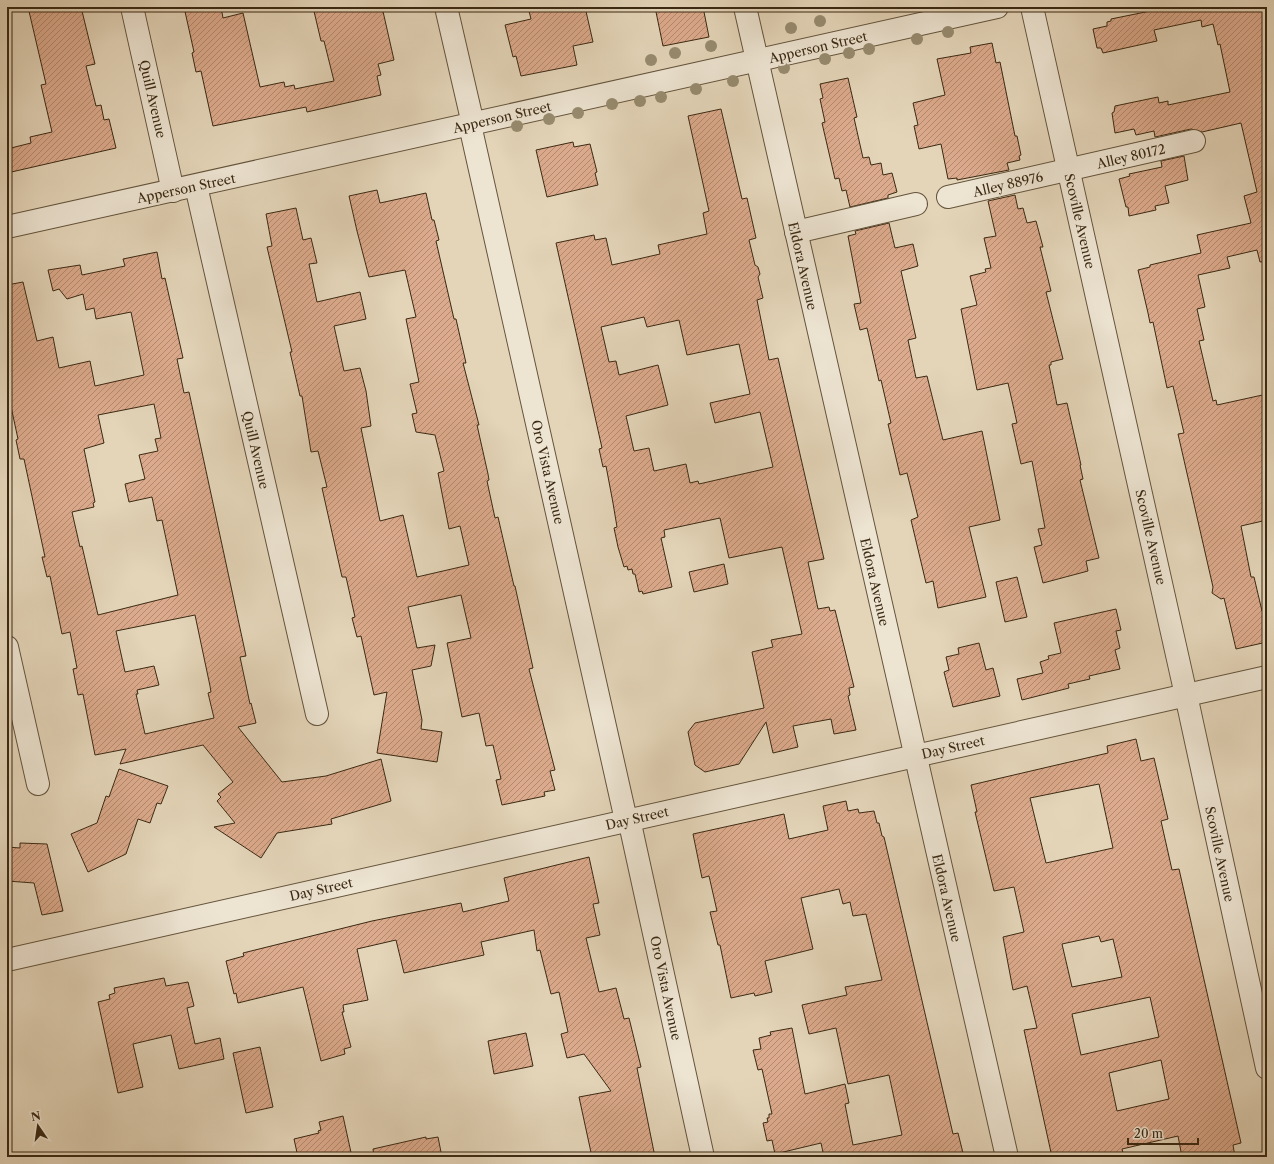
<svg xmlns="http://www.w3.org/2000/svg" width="1274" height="1164" font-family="'Libre Caslon Text',serif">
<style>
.building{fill:url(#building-hatch);stroke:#3a2913;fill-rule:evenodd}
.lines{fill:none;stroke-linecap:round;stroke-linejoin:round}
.minor-casing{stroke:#64543c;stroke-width:24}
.minor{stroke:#ede4d2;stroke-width:22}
.tree{fill:#978b6f}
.labels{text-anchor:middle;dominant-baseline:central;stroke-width:4;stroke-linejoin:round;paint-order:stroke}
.street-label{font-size:13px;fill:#3a2913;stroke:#ede4d2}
</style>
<defs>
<pattern id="building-hatch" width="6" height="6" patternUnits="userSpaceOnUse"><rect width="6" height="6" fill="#dcaa8c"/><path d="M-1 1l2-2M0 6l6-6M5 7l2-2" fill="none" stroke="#b38a71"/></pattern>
</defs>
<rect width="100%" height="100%" fill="#e4d5b9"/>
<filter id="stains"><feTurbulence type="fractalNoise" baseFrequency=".005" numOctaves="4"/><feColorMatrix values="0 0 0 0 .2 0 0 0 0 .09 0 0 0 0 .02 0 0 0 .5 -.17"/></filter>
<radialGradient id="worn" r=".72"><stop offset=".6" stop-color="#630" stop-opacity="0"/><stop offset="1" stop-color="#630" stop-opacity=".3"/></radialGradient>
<g class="building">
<path d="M28,7H81L95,64L86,66L96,106L101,105L104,120L109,119L116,148L7,173V149L31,143L30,137L52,132L41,85L46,84Z"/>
<path d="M184,7H221L223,18L243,13L260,87L284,82L285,87L294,85L295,89L334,81L324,41H321L313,7H382L394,60L378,64L381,75L377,76L381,95L307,112L306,107L213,126L201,71L196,72L192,53L194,52Z"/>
<path d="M528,7H585L593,42L573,46L577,65L521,76L516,56L513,57L505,25L531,19Z"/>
<path d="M655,7H703L709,37L663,46Z"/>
<path d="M1170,7H1267V261L1260,262L1257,250L1227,257L1230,268L1198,275L1205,307L1197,309L1204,340L1199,341L1213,401L1216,400L1217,405L1267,394V520L1241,526L1251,577H1254L1262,611L1267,610V642L1236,649L1224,598L1221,599L1212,593L1213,587L1178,434L1184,433L1173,386L1167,388L1153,322L1150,323L1148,313L1138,270L1150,267V265L1201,253L1197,235L1251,223L1244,196L1257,192L1241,123L1202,132L1191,129L1155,137L1154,131L1136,135L1134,129L1115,133L1112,113L1114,112L1115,106L1158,97L1159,103L1168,101V105L1230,92L1220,44L1218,45L1213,24L1202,27L1201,20L1154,30L1157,41L1103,53L1101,48H1097L1093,29L1107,26V22L1111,21V19Z"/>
<path d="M992,43L996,63L1000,62L1015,136H1017L1021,155L1019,156L1020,160L1007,163L1009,170L957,180V178L948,179L941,144L919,149L914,126L918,125L913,103L945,95L937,59L971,53L970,47Z"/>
<path d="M848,78L857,117L854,118L863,158L869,157L871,165L881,163L883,175L892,173L897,192L888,195V198L850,207L846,190L842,191L839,178L835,179L822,123L825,122L820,99L823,98L820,84Z"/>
<path d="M721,109L742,199L747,198L756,238L749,240L755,265L758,267L760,274L758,277L763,298L757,300L769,360L778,358L824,559L808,562L818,609L829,607L830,611L835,610L854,687L849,688L850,695L848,696L856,730L834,734L831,719L793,726L798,747L773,753L766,722L739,764L705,772L695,765L688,732L695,723L764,708L752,652L773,647L771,640L802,634L782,547L729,558L720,518L664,530L665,537L661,538L672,587L643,594L642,591L639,592L635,574H633L632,569L628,570L627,566L624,567L618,547L614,528L617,527L613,503L606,466L603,467L599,449L602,448L556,243L594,235L595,240L606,238L612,265L660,254L658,245L707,234L703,213L709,211L688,116ZM644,317L647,327L679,320L687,355L739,344L750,394L710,403L715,423L760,412L773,467L699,484L698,481L690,483L686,464L654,471L649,448L634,451L626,416L668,405L658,365L619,375L616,361L609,362L601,327Z"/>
<path d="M573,142L574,147L590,144L597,172L595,173L598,185L547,197L536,150Z"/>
<path d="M1184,156L1188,180L1165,186L1169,203L1155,206L1156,210L1129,216L1128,207H1126L1119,179L1130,176L1129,174L1162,167L1161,161Z"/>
<path d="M377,190L380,203L426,193L432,220H434L439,240L436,241L454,319H456L466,363H463L479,425H477L488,474L489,480L487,481L495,518L498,517L514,586H515L533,668L529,669L555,770L550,771L555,790L544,792L545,796L502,805L496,780L501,779L493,745L486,746L479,713L462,717L447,643L471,638L461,595L408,607L417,648L435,645L431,666L412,670L422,720L421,729L442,732L437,762L377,753L387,692L374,695L361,636L357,637L352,618L355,617L346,577H342L322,488L327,487L318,451L311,452L302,396H300L290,352H292L267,247L272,246L266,214L296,208L303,240L311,238L317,263L309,264L317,302L360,292L366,319L334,326L344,371L360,368L366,391L371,426L361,428L380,521L403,515L417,577L469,565L460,526L449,529L438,473L444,471L435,435L416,432L412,414L417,413L410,384L419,382L406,319L416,317L405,270L369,277L357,231L349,196Z"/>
<path d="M1015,195L1018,209L1023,208L1027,223L1036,221L1043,247H1040L1051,291L1046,292L1063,359L1051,362V365H1049L1057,405L1067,403L1081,465H1080L1083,479L1080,480L1099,558L1086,561L1088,571L1043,583L1034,547L1042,545L1038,529L1045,528L1032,461L1021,464L1012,424L1017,423L1008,383L977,390L961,309L977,305L970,276L986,272L985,269L991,268L984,238L996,236L988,201Z"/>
<path d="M889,223L895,248L913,244L918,266L901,271L916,338L908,340L916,378L927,376L943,440L982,431L1000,520L969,527L986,597L938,608L933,581L926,583L911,520L918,517L907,473L900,475L888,424L891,423L881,380L879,381L867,328L860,330L854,304L861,303L848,236L856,234L855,231Z"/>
<path d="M157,252L162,279L165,278L183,358L177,359L184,393L189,392L246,656L240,657L250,704L251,703L256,723L238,727L282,782L326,776L381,759L391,801L331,819L332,824L277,833L261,858L214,827L235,823L217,801L221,797L218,794L233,782L203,745L120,764L126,749L95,755L83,694L78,695L73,669L77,668L70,632L62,634L50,576L47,577L42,557H45L24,459H20L16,440L18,439L7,388V285L23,282L37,341L53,337L59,368L90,361L95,386L144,375L131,312L96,319L94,308L86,310L83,294L67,299L59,289L53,291L48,270L80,265L82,275L125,266L123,259ZM154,404L161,438L155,439L158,451L139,455L145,479L125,484L129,502L152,497L157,521L162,520L178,595L98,615L82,546L80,547L72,512L94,507L93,503L95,502L84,449L104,443L98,415ZM195,615L210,686L211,692L208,693L214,718L145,734L136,694H138L137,690L159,685L154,666L125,672L116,631Z"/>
<path d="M724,564L728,584L694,592L689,572Z"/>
<path d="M1017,577L1027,617L1005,622L996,582Z"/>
<path d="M1116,609L1121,630L1116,631L1120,648L1115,650L1120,669L1089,676L1090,679L1068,684L1069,688L1022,700L1017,679L1043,673L1040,662L1049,659L1048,656L1061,653L1054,623Z"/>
<path d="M979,643L986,670L993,668L1000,696L953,707L944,672L949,670L946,657L959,654L958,648Z"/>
<path d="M1136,739L1141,761L1154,758L1168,819L1161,821L1172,870L1179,869L1241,1143L1233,1145L1235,1157H1182L1178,1136L1122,1149L1124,1157H1052L1024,1030L1037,1028L1027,986L1013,990L1003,937L1024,932L1014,887L994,891L975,812H977L971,785L1108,753L1107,746ZM1099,784L1113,848L1046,863L1030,798ZM1099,936L1101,942L1113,939L1122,977L1072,987L1062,944ZM1150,997L1159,1037L1081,1055L1072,1014ZM1161,1060L1169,1099L1117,1111L1109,1073Z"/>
<path d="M119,769L168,786L161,804L157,803L150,823L138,819L126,854L88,872L71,834L97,823L106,796L109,797Z"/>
<path d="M846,801L848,811L858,809L859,813L874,811L877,823H879L882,836L884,837L953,1134L958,1133L964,1157H824L821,1143L775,1154L772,1140L767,1141L763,1123L768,1122L767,1118H769V1114H772L762,1069L758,1070L753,1050L761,1049L759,1038L771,1035L770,1032L792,1028L805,1094L845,1084L849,1103L845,1104L853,1145L902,1135L889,1075L848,1084L836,1028L809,1034L802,1005L847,995L845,987L882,980L866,914L853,916L850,902L843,904L839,889L801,898L813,949L765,961L772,992L755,996L754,993L731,998L720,945H718L710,912L717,911L709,876L702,878L693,834L784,814L789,839L828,830L823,806Z"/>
<path d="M20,843L47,844L63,911L42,915L34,883L7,881V847L20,848Z"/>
<path d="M589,857L599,903L593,904L600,935L586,938L599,992L616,988L624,1019L629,1018L641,1067L637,1068L655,1157H592L579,1097L611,1091L584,1054L567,1058L561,1034L568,1032L559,992L551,994L540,950L537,951L534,930L481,942L484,955L404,973L396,940L357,949L368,1000L343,1005L344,1012H342L351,1047L344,1049L345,1054L321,1061L303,987L238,1003L236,993L234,994L226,961L244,956L243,953L372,921L461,903L463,912L509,901L504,878Z"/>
<path d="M164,978L166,986L188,982L194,1006L187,1008L195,1044L220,1038L224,1059L179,1069L171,1035L133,1044L143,1087L118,1093L98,1002L110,999L109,995L115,993L114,988Z"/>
<path d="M526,1033L533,1066L494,1074L488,1041Z"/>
<path d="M260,1047L273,1107L246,1113L233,1053Z"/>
<path d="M343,1116L352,1157H298L294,1139L319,1133L318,1131L321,1130L319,1122Z"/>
<path d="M426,1137V1139L438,1137L442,1157H374L373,1149Z"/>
</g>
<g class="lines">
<g class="minor-casing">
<g id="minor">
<path d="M132,7L173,191"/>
<path d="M446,7L473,124"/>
<path d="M745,7L1007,1157"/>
<path d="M1032,7L1186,695L1267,1068"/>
<path d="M470,125L626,820"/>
<path d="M196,186L317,714"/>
<path d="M948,197L1194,141"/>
<path d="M7,227L997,7"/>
<path d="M796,232L916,204"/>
<path d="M7,647L38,784"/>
<path d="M629,819L703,1157"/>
<path d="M7,960L1267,677"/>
</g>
</g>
<use href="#minor" class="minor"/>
</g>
<g class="tree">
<circle cx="820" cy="21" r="6"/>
<circle cx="791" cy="28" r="6"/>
<circle cx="948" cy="32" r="6"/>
<circle cx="917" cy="39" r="6"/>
<circle cx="711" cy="46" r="6"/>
<circle cx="869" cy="49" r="6"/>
<circle cx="675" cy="53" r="6"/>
<circle cx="849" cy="53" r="6"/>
<circle cx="825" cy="59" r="6"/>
<circle cx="651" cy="60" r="6"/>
<circle cx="784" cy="68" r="6"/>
<circle cx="733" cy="81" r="6"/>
<circle cx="696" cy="89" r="6"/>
<circle cx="661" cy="97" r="6"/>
<circle cx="640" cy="101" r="6"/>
<circle cx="612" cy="104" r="6"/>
<circle cx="578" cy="113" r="6"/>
<circle cx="549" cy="119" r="6"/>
<circle cx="517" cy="126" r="6"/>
</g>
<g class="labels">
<g class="street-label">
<text transform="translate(818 47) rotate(-13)">Apperson Street</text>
<text transform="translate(153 99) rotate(77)">Quill Avenue</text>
<text transform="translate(502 117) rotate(-13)">Apperson Street</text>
<text transform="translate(1131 156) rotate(-13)">Alley 80172</text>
<text transform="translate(1008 184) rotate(-13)">Alley 88976</text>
<text transform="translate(186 188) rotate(-12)">Apperson Street</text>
<text transform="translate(1080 221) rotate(77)">Scoville Avenue</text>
<text transform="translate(803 266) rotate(77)">Eldora Avenue</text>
<text transform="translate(256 450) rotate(77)">Quill Avenue</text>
<text transform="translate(548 472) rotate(77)">Oro Vista Avenue</text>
<text transform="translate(1151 537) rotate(77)">Scoville Avenue</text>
<text transform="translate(875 582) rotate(77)">Eldora Avenue</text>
<text transform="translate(953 747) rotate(-13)">Day Street</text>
<text transform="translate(637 818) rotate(-13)">Day Street</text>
<text transform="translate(1220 854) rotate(78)">Scoville Avenue</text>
<text transform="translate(321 889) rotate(-13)">Day Street</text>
<text transform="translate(947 898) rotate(77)">Eldora Avenue</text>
<text transform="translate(666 988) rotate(78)">Oro Vista Avenue</text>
</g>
</g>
<rect width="1274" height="1164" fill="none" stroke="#e4d5b9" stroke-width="24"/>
<rect x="8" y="8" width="1258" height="1148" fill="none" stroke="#3a2913" stroke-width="2"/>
<rect x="12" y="12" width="1250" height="1140" fill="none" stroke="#3a2913"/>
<g transform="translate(38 1126) rotate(347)" stroke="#ede4d2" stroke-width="3" paint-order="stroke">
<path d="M0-3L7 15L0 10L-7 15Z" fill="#3a2913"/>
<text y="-6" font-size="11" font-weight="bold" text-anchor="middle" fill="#3a2913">N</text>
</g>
<path d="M1128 1138v6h70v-6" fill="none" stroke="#3a2913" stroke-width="2"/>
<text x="1134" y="1138" font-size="12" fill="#3a2913" stroke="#ede4d2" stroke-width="3" paint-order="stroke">20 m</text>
<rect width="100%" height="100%" filter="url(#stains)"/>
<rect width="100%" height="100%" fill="url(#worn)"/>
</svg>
